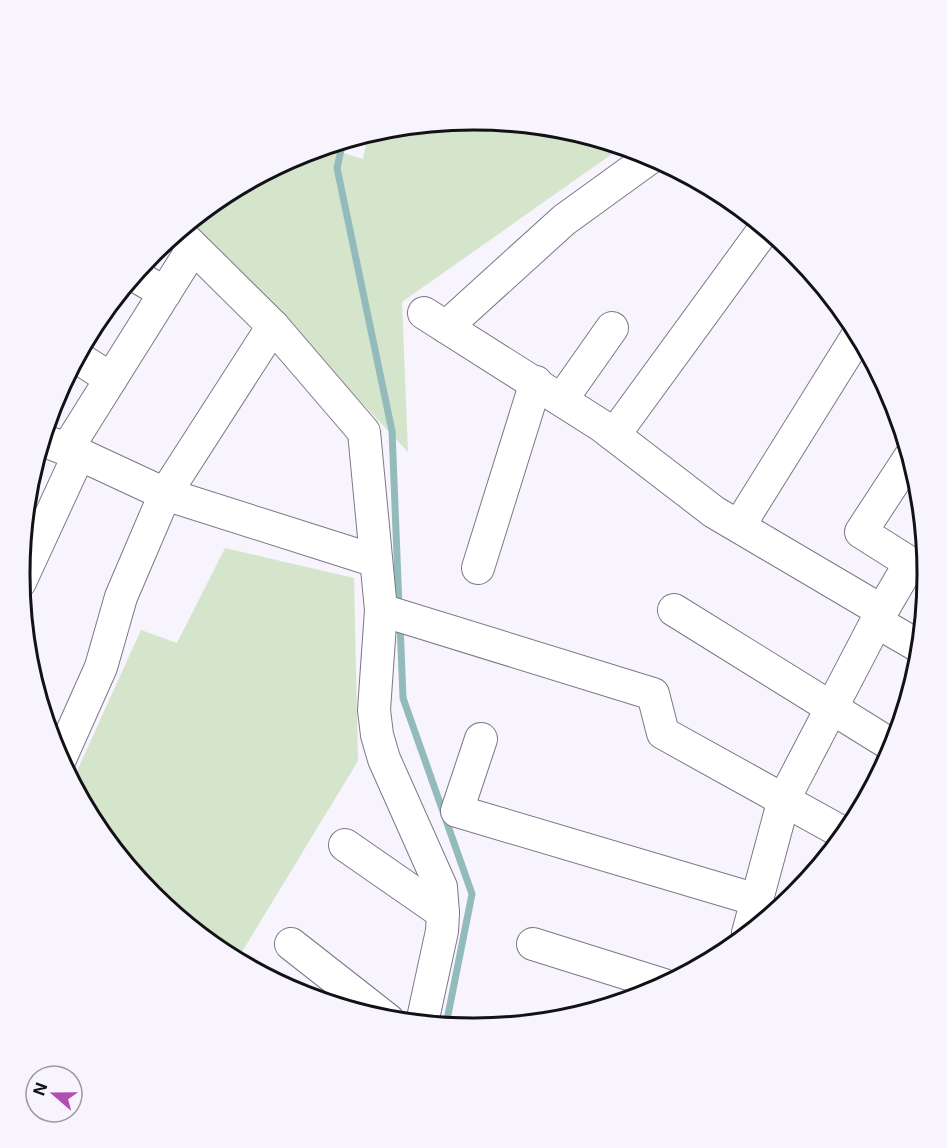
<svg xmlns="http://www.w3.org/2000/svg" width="947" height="1148" font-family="Inter,sans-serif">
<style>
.green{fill:#d5e5cc}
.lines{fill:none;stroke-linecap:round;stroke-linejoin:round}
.stream{stroke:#94bbbb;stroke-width:7}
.minor-casing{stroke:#7c7786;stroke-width:34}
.minor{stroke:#fff;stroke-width:32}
.rim{fill:none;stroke:#121116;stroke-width:3}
</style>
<rect width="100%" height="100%" fill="#f7f4fe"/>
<g class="green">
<path d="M474,120L562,129L622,147L402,302L408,452L191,221L222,196L300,154L324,147L363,159L368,134L385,129Z"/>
<path d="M225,548L354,578L358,761L237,960C186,932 130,874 97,827C87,813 80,797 72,782L141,630L177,643Z"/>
</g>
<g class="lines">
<g class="stream">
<path d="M343,141L337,168L392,431L399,606"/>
<path d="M400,623L403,698L472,894L446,1025"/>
</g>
<g class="minor-casing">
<g id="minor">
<path d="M178,232L273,326L364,432L381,610L374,710L377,735L384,759L441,887L443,913L442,931L422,1023"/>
<path d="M134,275L165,293"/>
<path d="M424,313L602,426L714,512L882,611"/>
<path d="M446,327L564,220L651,157"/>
<path d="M77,357L111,379"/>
<path d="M562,399L612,328"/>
<path d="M614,435L765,228"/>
<path d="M42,440L79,454L165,494L376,561"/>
<path d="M67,449L193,248"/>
<path d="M910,457L861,532L910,563L927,571"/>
<path d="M739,526L858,335"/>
<path d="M478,568L536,382"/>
<path d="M20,582L79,454"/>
<path d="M381,610L653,694L663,733L845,834"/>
<path d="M674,610L893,746"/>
<path d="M877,622L920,647"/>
<path d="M481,739L457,811L757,900"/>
<path d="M60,759L101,667L121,597L165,494L273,326"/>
<path d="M345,845L443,913"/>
<path d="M748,933L784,799L882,611L910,563"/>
<path d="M291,944L388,1020"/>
<path d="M533,944L664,985"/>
</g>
</g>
<use href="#minor" class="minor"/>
</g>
<path d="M0 0H947V1148H0ZM473 130H474A443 443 0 0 1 917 573V575A443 443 0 0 1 474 1018H473A443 443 0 0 1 30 575V573A443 443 0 0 1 473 130Z" fill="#f7f4fe" fill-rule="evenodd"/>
<path class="rim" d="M473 130H474A443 443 0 0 1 917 573V575A443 443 0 0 1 474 1018H473A443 443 0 0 1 30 575V573A443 443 0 0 1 473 130Z"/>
<g transform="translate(54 1094) rotate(290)"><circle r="28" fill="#f7f4fe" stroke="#9b99a1" stroke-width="1.5"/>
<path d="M0-4.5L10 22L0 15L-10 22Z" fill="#b24db3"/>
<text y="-9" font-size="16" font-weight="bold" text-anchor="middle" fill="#121116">N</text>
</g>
</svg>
